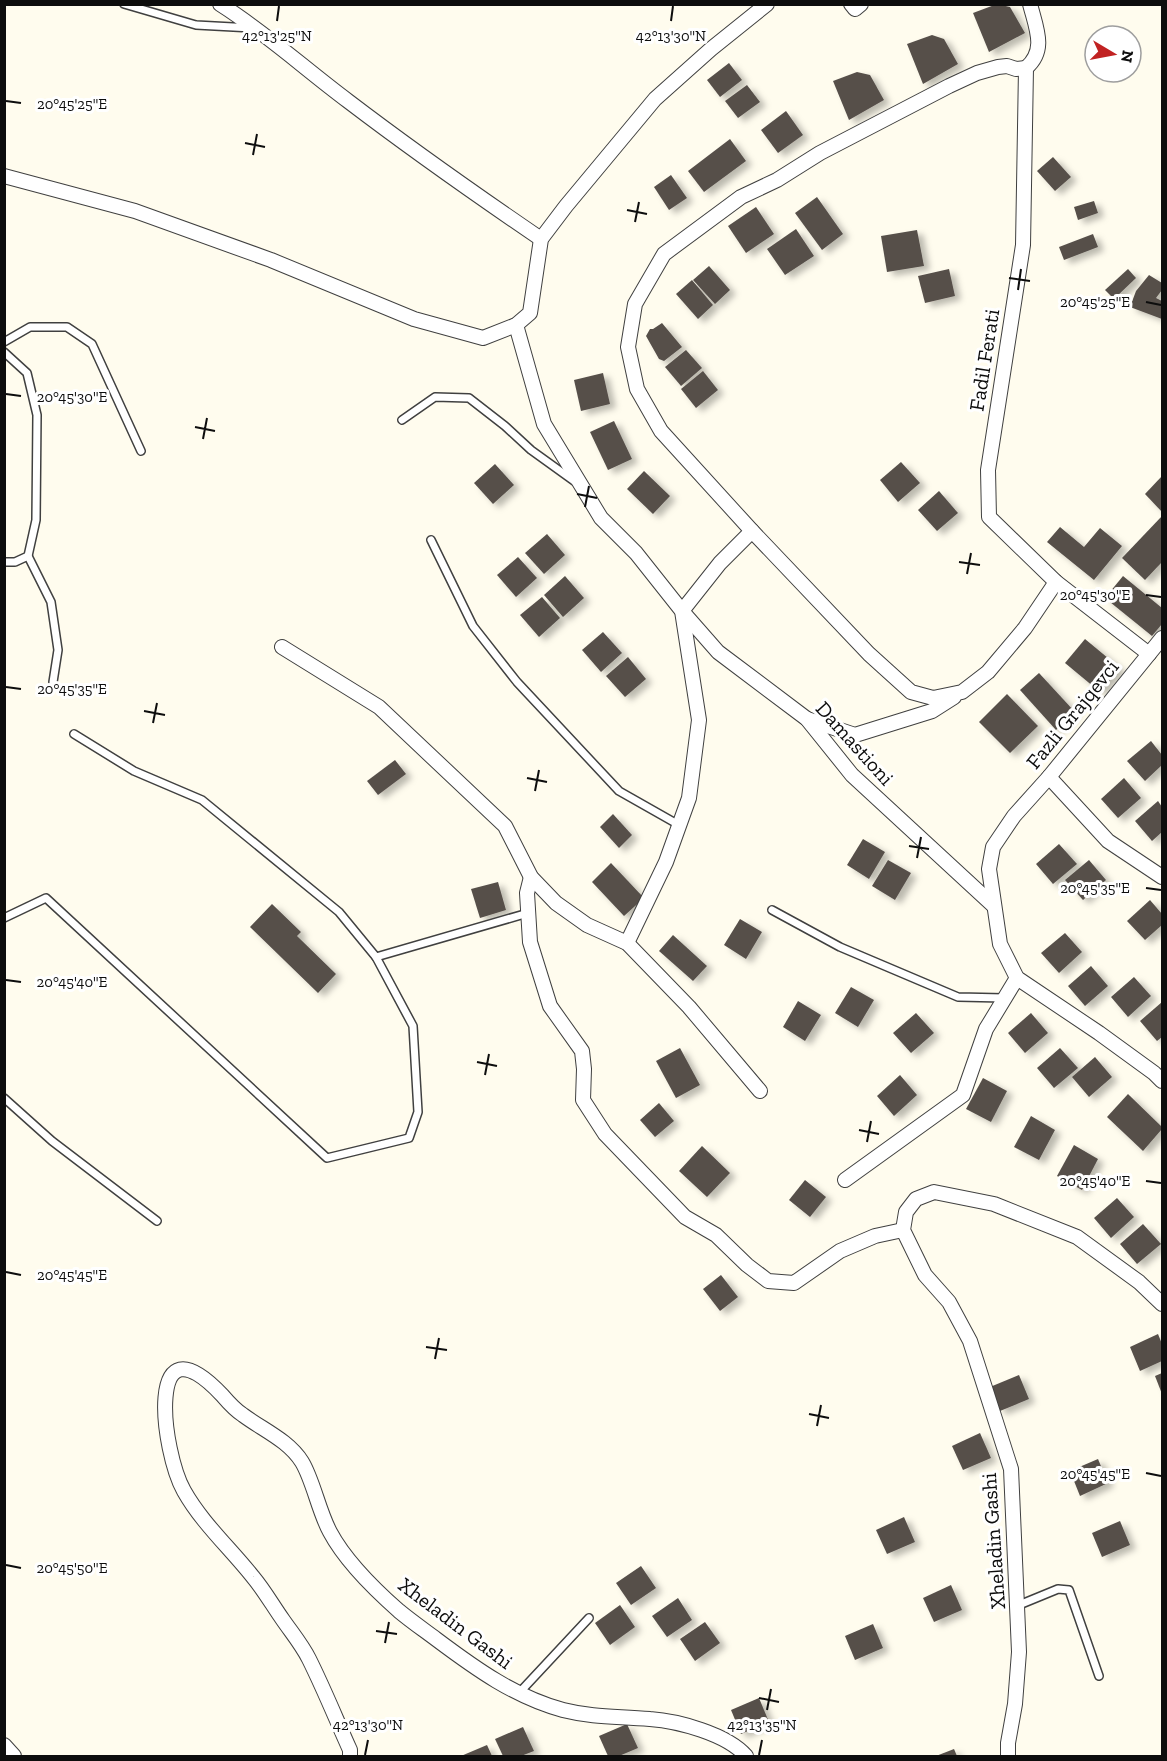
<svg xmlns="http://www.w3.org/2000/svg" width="1167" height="1761" font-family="'Zilla Slab',serif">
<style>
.building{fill:#564f4a;filter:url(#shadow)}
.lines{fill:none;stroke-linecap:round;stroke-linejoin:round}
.service-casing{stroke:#404040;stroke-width:10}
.minor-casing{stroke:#404040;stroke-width:16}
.service{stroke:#fff;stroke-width:7}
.minor{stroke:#fff;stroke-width:14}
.ticks{fill:none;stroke:#0d0d0d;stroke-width:2}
.labels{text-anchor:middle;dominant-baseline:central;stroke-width:6;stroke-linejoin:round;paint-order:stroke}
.street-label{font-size:21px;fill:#0d0d0d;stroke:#fff}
.ticks-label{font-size:15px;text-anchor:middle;fill:#0d0d0d;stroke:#fff;stroke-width:6;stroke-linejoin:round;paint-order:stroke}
</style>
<defs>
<filter id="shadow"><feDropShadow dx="6" dy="4" stdDeviation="3" flood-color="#0004"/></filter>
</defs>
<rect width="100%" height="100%" fill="#fffcee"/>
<g class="building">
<path d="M997,4L1010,7L1025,33L989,52L973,13Z"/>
<path d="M932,35L944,39L958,64L923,84L907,44Z"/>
<path d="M729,63L742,80L720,97L707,80Z"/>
<path d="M857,72L870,75L884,100L849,120L833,81Z"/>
<path d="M747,85L760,102L738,118L725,101Z"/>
<path d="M786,111L803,135L778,153L761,130Z"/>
<path d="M730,139L746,161L704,192L688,171Z"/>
<path d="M1053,157L1071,177L1055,191L1037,171Z"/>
<path d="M671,175L687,198L669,210L654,187Z"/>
<path d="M817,197L843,234L822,250L795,213Z"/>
<path d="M1094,201L1098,213L1078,220L1074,207Z"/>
<path d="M756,207L774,234L746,253L728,226Z"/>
<path d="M796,229L814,256L785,275L767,249Z"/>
<path d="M917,230L924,266L887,272L881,236Z"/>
<path d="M1093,234L1098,247L1064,260L1059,247Z"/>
<path d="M709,266L730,290L715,304L693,280Z"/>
<path d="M949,269L955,296L925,303L918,276Z"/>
<path d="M1128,269L1136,278L1114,299L1105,290Z"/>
<path d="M1149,275L1162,283V290L1156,298L1162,301V319L1130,307L1136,291Z"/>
<path d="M692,280L713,305L698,319L676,294Z"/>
<path d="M662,323L682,347L664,361L659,359L646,336L650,329H653Z"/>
<path d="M686,350L702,368L681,386L665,367Z"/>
<path d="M703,371L718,390L696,408L681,389Z"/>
<path d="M603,373L610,404L581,411L574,380Z"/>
<path d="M614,421L632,459L608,470L590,432Z"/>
<path d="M901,462L920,483L898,502L880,480Z"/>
<path d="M495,464L514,485L493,504L474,483Z"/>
<path d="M644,471L670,496L653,514L627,489Z"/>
<path d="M1162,476V512L1145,494Z"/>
<path d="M939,491L958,513L937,531L918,510Z"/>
<path d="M1162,516V562L1145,580L1122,558Z"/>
<path d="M1060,527L1084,547L1100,528L1122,546L1094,580L1047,542Z"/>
<path d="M547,534L565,555L544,574L525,553Z"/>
<path d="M518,557L537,578L516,597L497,575Z"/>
<path d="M565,576L584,598L563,617L544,595Z"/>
<path d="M1123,576L1162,608V624L1152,636L1105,598Z"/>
<path d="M542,597L560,618L539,637L520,615Z"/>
<path d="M603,632L622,653L601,672L582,650Z"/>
<path d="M1085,639L1120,668L1100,692L1065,663Z"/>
<path d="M628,657L646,679L625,697L606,676Z"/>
<path d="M1039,673L1075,712L1056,730L1020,690Z"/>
<path d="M1007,694L1038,726L1010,753L979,722Z"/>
<path d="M1151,741L1162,755V765L1145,781L1127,761Z"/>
<path d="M395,760L406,774L378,795L367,781Z"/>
<path d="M1124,778L1141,798L1118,818L1101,799Z"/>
<path d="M1158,801L1162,807V832L1152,841L1135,821Z"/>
<path d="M613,814L632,835L619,848L600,827Z"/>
<path d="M863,839L885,852L869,879L847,865Z"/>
<path d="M1059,844L1077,864L1053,884L1036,864Z"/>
<path d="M888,860L911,873L895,900L872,886Z"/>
<path d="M1089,860L1106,880L1083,900L1065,880Z"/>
<path d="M611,863L644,898L624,916L592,882Z"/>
<path d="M498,882L506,910L480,918L471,889Z"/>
<path d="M1150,900L1162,914V925L1145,940L1127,921Z"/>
<path d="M272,904L301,932L297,936L336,974L318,993L250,927Z"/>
<path d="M740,919L762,932L746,959L724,945Z"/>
<path d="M1065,933L1082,952L1059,973L1041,953Z"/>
<path d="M673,935L707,966L693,981L659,951Z"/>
<path d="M1091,966L1108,986L1085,1006L1068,986Z"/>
<path d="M1134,977L1151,996L1128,1017L1111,997Z"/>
<path d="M851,987L874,1000L858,1027L835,1013Z"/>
<path d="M798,1001L821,1015L805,1041L783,1027Z"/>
<path d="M1162,1002V1037L1157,1041L1140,1021Z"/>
<path d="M916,1013L934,1033L911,1053L893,1033Z"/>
<path d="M1031,1013L1048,1033L1025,1053L1008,1033Z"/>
<path d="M680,1048L700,1085L676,1098L656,1061Z"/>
<path d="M1060,1048L1078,1068L1054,1088L1037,1068Z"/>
<path d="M1095,1057L1112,1077L1089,1097L1072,1077Z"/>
<path d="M900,1075L917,1095L894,1116L877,1096Z"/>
<path d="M983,1078L1007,1091L991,1122L966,1109Z"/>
<path d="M1128,1094L1162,1127V1129L1143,1151L1107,1117Z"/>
<path d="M659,1103L674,1121L655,1137L640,1120Z"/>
<path d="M1031,1116L1055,1130L1039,1160L1014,1147Z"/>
<path d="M1074,1145L1098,1159L1082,1190L1057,1176Z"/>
<path d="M702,1146L730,1173L707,1197L679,1171Z"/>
<path d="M805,1180L826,1197L810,1217L789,1200Z"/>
<path d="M1117,1198L1134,1217L1111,1238L1094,1218Z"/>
<path d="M1143,1224L1161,1244L1137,1264L1120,1244Z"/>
<path d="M721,1275L738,1297L720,1311L703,1289Z"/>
<path d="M1158,1334L1162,1344V1361L1140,1371L1130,1347Z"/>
<path d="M1162,1373V1394L1155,1376Z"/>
<path d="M1019,1375L1029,1399L1000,1411L990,1387Z"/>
<path d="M980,1433L991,1458L963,1470L952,1446Z"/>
<path d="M1098,1459L1108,1483L1080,1496L1070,1471Z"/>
<path d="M904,1517L915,1542L887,1554L876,1530Z"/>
<path d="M1120,1521L1130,1545L1102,1557L1092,1533Z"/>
<path d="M641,1566L656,1588L631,1605L616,1583Z"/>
<path d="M951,1585L962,1610L934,1622L923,1598Z"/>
<path d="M678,1598L692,1620L667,1637L652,1616Z"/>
<path d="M620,1605L635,1627L610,1645L595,1623Z"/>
<path d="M705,1622L720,1643L695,1661L680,1639Z"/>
<path d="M873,1624L883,1648L855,1660L845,1636Z"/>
<path d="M759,1698L769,1722L741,1734L731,1710Z"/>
<path d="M627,1724L638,1748L619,1756H608L599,1736Z"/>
<path d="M523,1727L534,1751L521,1756H503L495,1739Z"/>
<path d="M487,1745L492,1756H461Z"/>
<path d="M954,1749L957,1756H936Z"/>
</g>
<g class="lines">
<g class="service-casing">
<g id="service">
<path d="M124,4L196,25L252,28"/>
<path d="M4,342L30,327H67L92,344L141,451"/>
<path d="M4,352L27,373L37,415L36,520L28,556L15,562H4"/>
<path d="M402,420L435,397L469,398L505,426L531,450L574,481"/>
<path d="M431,540L473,626L517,682L619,791L679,825"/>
<path d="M28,556L51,602L58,650L53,682"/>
<path d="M74,734L134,771L202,800L339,912L376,957L528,913"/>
<path d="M772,910L840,947L958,997L1004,998"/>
<path d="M4,918L46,898L327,1158L409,1138L418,1112L413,1026L376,957"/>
<path d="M4,1098L52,1141L157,1221"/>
<path d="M1019,1605L1058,1589L1069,1590L1099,1676"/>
<path d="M519,1693L589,1618"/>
</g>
</g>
<g class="minor-casing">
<g id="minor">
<path d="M220,4C266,33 305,69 348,101C411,149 475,194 541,239"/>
<path d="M851,4L855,9L861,4"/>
<path d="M1030,4C1036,28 1047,50 1026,68L1023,245L988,470L989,517L1056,582L1149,654"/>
<path d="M1026,68L1016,69L1007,66L998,67L977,73L949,86L820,153L777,180L741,197L664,254L635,304L628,347L637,389L661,431L752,531L869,654L911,692L933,698L962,692L988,672L1025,628L1056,582"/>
<path d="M4,176L135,211L271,260L414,319L483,338L516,325L530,313L541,239L566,206L655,99L711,49L767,4"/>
<path d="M516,325L544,424L601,518L636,553L682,611L699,720L689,798L666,862L627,943"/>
<path d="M752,531L720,563L682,611L718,652L807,719L852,775L994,906"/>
<path d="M1162,638L1049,777L1014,816L993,847L989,869L1000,944L1017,978L1099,1033L1154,1073L1162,1081"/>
<path d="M282,647L379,707L505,826L531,877L556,903L587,925L627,943L689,1007L760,1091"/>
<path d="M807,719L855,735L932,711L954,697"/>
<path d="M1049,777L1108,841L1162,877"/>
<path d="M531,877L527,893L530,942L550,1006L582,1051L584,1069L583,1100L605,1134L685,1217L716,1235L747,1265L768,1281L794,1283L840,1251L875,1236L903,1230"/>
<path d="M845,1180L963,1095L986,1029L1017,978"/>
<path d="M4,1745L14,1756"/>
<path d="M350,1756V1750C336,1719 324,1689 309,1659C302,1645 292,1633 283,1620C273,1606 264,1590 253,1577C230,1548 202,1523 184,1491C162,1452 144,1312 222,1395C228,1402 235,1410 243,1415C263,1430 288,1440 302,1462C313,1480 319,1512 330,1532C346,1562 374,1589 399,1611C411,1621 424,1630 436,1639C476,1669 515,1697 563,1710C595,1718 619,1716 650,1719C678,1721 727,1734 746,1756"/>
<path d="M1008,1756V1743L1015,1704L1019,1652L1011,1469L970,1341L949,1302L925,1275L903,1230L906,1212L916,1199L934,1192L994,1204L1077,1237L1139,1282L1162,1304"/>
</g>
</g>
<use href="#service" class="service"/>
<use href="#minor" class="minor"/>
</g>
<path class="ticks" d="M277,21L279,6M671,21L673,6M6,101L21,103M245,143L265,147M253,155L257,134M627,210L647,214M635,222L639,202M1009,278L1030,281M1018,290L1021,269M1146,302L1161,305M6,394L21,396M195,427L215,431M203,439L207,418M577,494L597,498M585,507L589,486M959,562L980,565M967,574L971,553M1146,595L1161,597M6,687L21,689M144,711L165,715M153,723L157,703M527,778L547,782M535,791L539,770M909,846L929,849M917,858L921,837M1146,888L1161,890M6,980L21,982M477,1062L497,1066M485,1075L489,1054M859,1130L879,1134M867,1142L871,1121M1146,1181L1161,1183M6,1272L21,1275M426,1347L447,1350M435,1359L439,1338M809,1414L829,1418M817,1426L821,1405M1146,1473L1161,1476M6,1565L21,1568M376,1631L397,1634M385,1643L389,1622M759,1698L779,1702M767,1710L771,1689M365,1755L368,1740M759,1755L762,1740"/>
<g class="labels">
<g class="street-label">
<text transform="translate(984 360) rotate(-81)">Fadil Ferati</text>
<text transform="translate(1072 714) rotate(-51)">Fazli Grajqevci</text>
<text transform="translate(855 743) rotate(48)">Damastioni</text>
<text transform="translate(993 1541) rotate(-94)">Xheladin Gashi</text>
<text transform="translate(456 1623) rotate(37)">Xheladin Gashi</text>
</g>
</g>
<g class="ticks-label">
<text x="277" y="41">42°13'25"N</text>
<text x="671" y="41">42°13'30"N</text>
<text x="72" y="109">20°45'25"E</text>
<text x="1095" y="307">20°45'25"E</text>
<text x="72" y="402">20°45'30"E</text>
<text x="1095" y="600">20°45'30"E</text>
<text x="72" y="694">20°45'35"E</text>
<text x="1095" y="893">20°45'35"E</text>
<text x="72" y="987">20°45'40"E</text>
<text x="1095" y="1186">20°45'40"E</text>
<text x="72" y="1280">20°45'45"E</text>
<text x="1095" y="1479">20°45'45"E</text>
<text x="72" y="1573">20°45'50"E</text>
<text x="368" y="1730">42°13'30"N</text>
<text x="762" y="1730">42°13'35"N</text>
</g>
<rect width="1167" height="1761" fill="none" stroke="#0d0d0d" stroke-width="12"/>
<g transform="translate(1113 54) rotate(100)"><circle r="28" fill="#ffffff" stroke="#9e9e9e" stroke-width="1.5"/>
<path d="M0-4.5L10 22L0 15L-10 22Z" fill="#c12222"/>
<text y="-9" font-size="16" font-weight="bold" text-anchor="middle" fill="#0d0d0d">N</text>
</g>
</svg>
